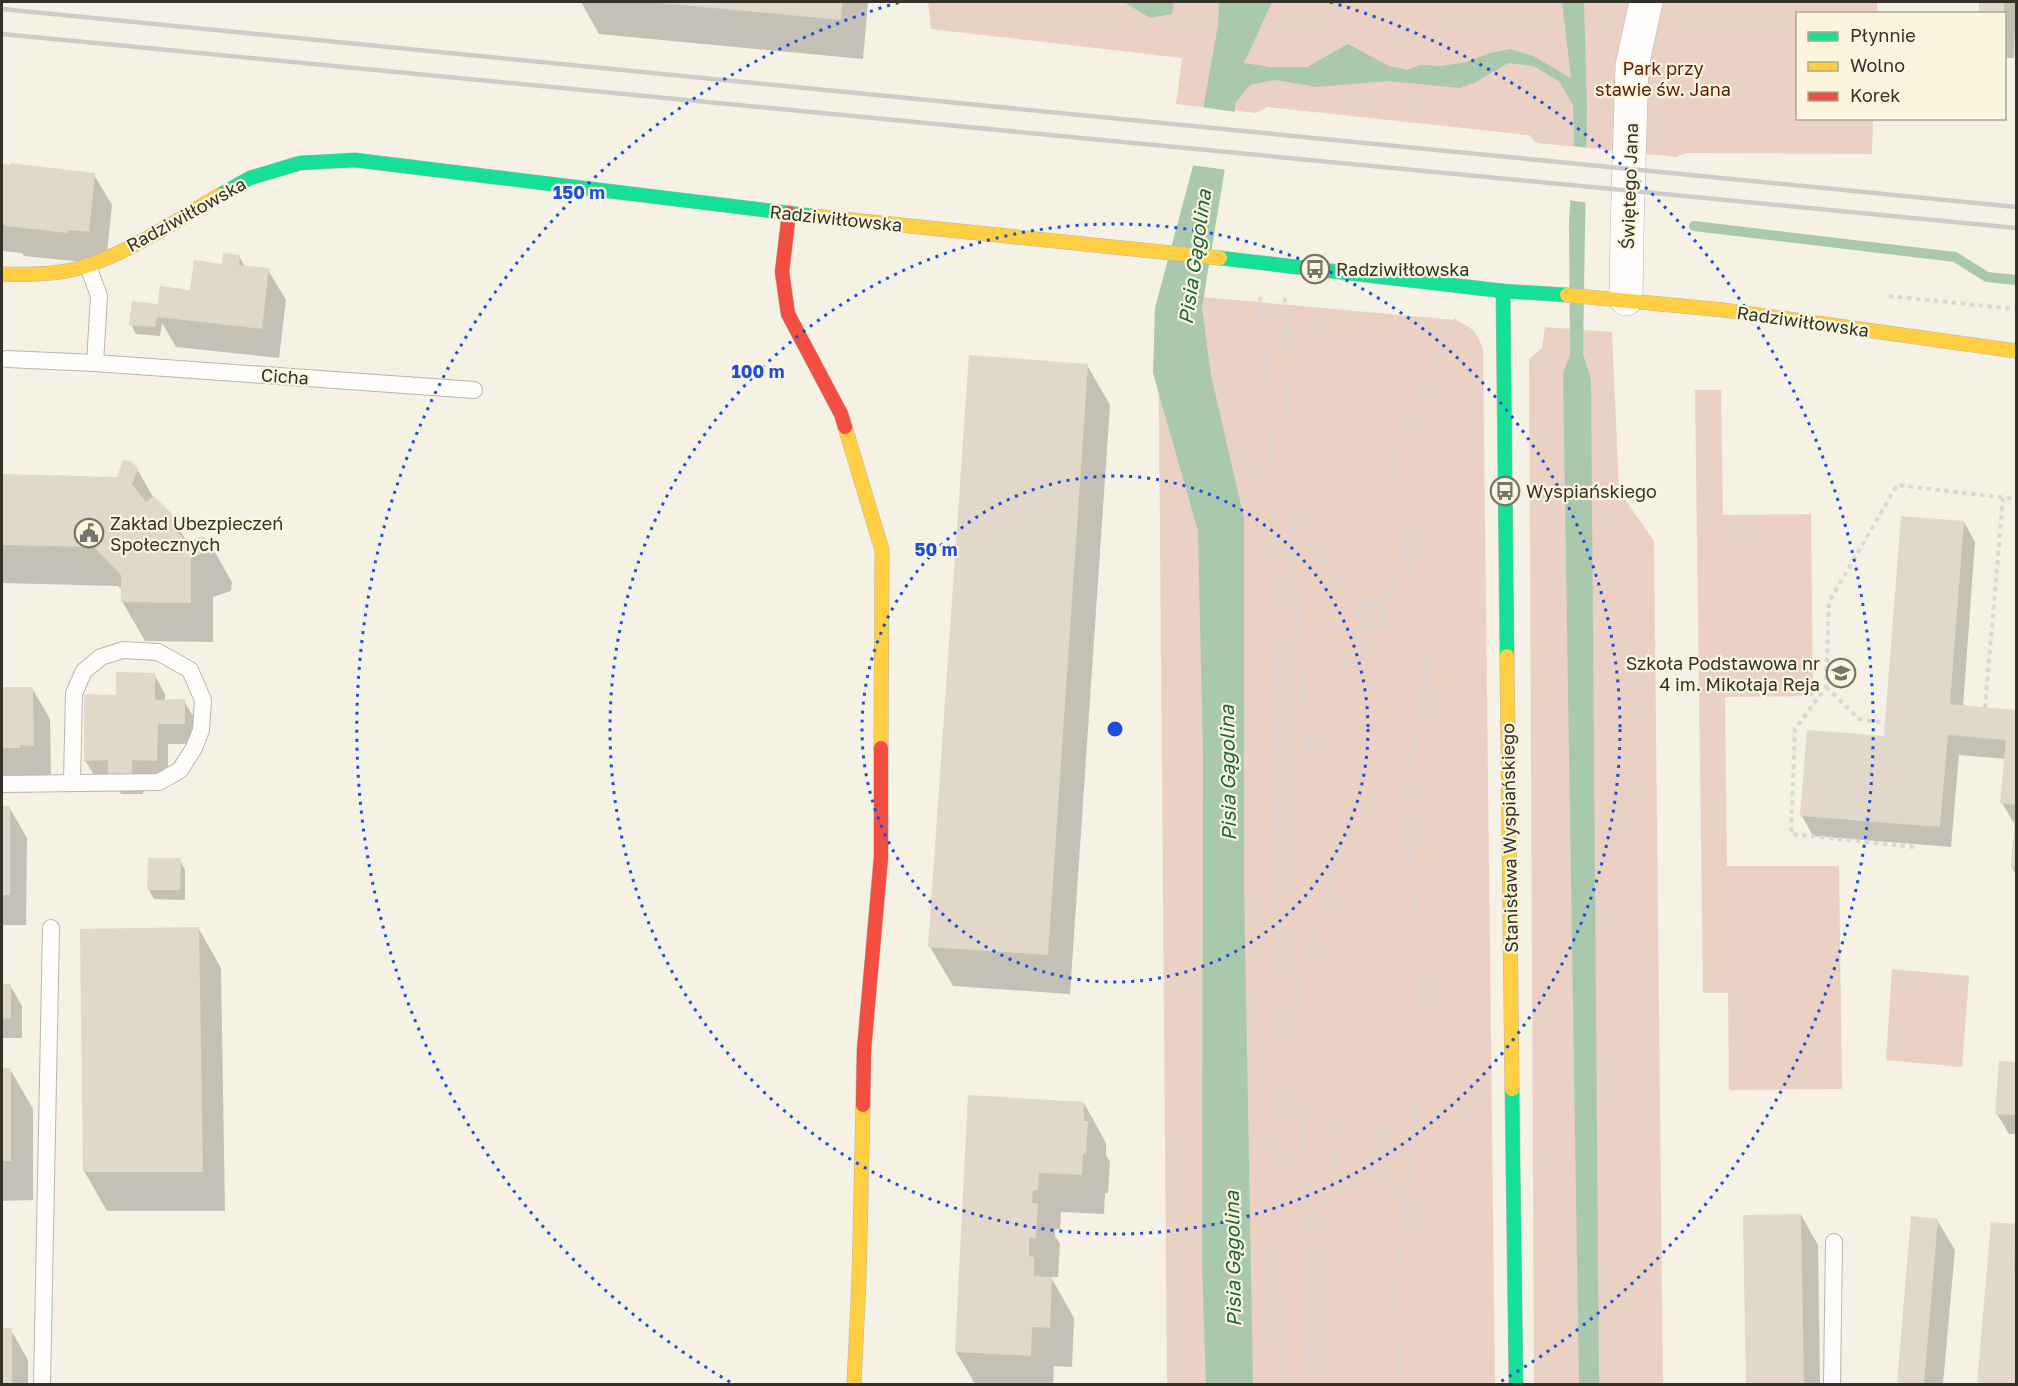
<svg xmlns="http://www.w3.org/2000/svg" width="2018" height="1386" font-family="'Golos Text',sans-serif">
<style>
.green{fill:#ebd1c3}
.water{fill:#a9c8ad}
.pier{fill:#f5f1e4}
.shadow{fill:#0003}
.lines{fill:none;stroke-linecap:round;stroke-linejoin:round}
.stream{stroke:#a9c8ad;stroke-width:10}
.building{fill:#e1d7ca}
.lane-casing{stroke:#b9b6ac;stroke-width:18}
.street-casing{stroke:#b9b6ac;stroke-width:34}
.fast-casing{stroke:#b9b6ac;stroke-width:15}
.slow-casing{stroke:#b9b6ac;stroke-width:15}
.jam-casing{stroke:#b9b6ac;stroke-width:15}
.path{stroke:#d9d8d5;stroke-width:4;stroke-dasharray:4.5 4.5;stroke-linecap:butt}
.lane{stroke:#fefdfb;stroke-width:16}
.street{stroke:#fefdfb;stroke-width:33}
.fast{stroke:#16e098;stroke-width:14}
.slow{stroke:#ffcf43;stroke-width:14}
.jam{stroke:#f24e42;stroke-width:14}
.rail{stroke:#cdccc9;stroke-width:4.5}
.ring{fill:none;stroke:#1d4ed8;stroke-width:3;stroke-dasharray:3 6}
.labels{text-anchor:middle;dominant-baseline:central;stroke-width:4.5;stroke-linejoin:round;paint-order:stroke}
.park-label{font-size:18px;fill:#5c1b03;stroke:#fbf5de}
.street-label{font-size:18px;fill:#333128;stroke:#fbf5de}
.poi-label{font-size:18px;fill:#333128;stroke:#fbf5de;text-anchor:start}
.water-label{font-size:20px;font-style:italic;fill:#1b6439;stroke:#fbf5de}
.centre{fill:#1d4ed8;stroke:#fbf5de;stroke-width:3}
.ring-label{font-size:18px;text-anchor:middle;font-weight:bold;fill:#1d4ed8;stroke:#fbf5de;stroke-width:4.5;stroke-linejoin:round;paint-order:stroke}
</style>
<rect width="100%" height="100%" fill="#f5f1e4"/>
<g class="green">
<path d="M928,2H1877V13L1798,14V118L1873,119L1872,154L1685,153L1676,157L1537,143L1529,135L1267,107L1256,113L1176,104L1182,58L931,29Z"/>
<path d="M1158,293L1455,320C1472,327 1477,332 1483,349L1495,1384H1167Z"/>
<path d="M1545,327L1612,332L1619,491L1654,541L1663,1384H1534L1529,359L1542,348Z"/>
<path d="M1695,390H1721L1723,515L1811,514L1813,696L1725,697L1727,866H1839L1842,1089L1729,1090L1728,993H1703Z"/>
<path d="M1892,969L1969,976L1962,1067L1886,1060Z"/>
</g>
<g class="water">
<path d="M1124,2H1174L1172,14L1150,18Z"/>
<path d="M1219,2H1272L1244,63L1270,67H1307L1348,44L1389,66L1408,70L1420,65L1441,66L1466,62L1490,53L1510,49L1533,56L1571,78L1562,2H1584L1587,107L1583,354L1591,379L1599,1384H1579L1563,373L1570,355L1569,221L1574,136L1573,105L1559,81L1533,66L1508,63L1476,82L1460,88L1388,81L1317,87L1275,80L1250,85L1236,102L1202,307L1211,375L1244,518V883L1253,1384H1206L1202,1264L1203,756L1198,531L1153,373L1155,308L1193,166L1218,25Z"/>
</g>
<g class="pier">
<path d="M1201,107L1235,112L1228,170L1190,165Z"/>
<path d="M1570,146L1590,148L1589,203L1567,200Z"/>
</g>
<g class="shadow">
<path d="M581,2H868L863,59L599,34Z"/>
<path d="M1981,2H2014L2016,5L2014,58H2004V14H1980Z"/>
<path d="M2,165L94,175L112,205L106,262H84L24,256L22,253L3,251L2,248Z"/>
<path d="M239,256L245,267L268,270L286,300L279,358L176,347L162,323L160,336L136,334L131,324L159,306L191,291L223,265Z"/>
<path d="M1087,365L1110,405L1070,994L953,986L930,947Z"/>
<path d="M137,469L153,497L173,518L188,544L209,542L232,582L231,591L213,597V642L145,641L122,601V590L118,586L2,583V476L118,478Z"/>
<path d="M1964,522L1975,542L1963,707L2016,712V874L2012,867L2016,823H2014L2002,803L2006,759L1959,755L1951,847L1813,836L1802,816L1885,737Z"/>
<path d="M154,674L165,694V701H184L196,721V744H168V780H143V794H121L113,780H97L85,760L117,696Z"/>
<path d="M2,688H32L50,719L51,775H37L36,778L7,777L5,775H2Z"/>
<path d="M2,807H9L27,838L26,925H2Z"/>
<path d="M180,860L185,870V900L154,899L149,890Z"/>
<path d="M199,929L221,968L225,1211H107L84,1171Z"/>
<path d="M2,985H10L22,1006V1038H2Z"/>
<path d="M2000,1062L2016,1063V1134H2009L1997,1114Z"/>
<path d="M2,1069H10L33,1109V1200L2,1201Z"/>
<path d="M970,1097L1084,1103L1106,1143V1155L1110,1162L1108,1193H1105L1104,1214L1061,1212L1060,1229H1055V1236L1060,1244L1058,1277H1051L1074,1318L1072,1367L1054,1366L1053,1384H975L956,1352Z"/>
<path d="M1801,1215L1818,1245L1820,1384H1747L1744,1216Z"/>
<path d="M1912,1218L1937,1220L1955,1250L1943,1384H1898Z"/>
<path d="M1993,1223L2016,1226V1384H1979Z"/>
<path d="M2,1330H11L28,1360V1384H2Z"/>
</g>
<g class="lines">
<path class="stream" d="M1694,226L1955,257L1987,277L2016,280"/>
</g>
<g class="building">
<path d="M661,2H842L841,20L661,3Z"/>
<rect x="1979" y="2" width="25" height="12"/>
<path d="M10,163L95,173L89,232L68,230L67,233L5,226L2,223V164L10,165Z"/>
<path d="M223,253L240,255L239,265L269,268L262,329L157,317L155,327L129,325L132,301L158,304L160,286L190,290L194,260L222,264Z"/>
<path d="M969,355L1088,364L1048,955L928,947Z"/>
<path d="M123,460L132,462L138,468L132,484L146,502L154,496L175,517V526L172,529L189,542L202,536L210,541L209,551L191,558V603L121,602V575L94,547L2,545V474L117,477Z"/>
<path d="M1901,516L1964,521L1950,704L2016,710V805L2000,803L2006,740L1948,735L1940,827L1800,816L1807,730L1884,736Z"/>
<path d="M116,672L155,673V700L185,699V724H158L157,761L132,760V774H108V760L84,761V694L116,695Z"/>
<path d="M2,687H33L34,746L20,745V748H2Z"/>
<rect x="2" y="806" width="8" height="89"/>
<path d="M2015,815H2016V867H2011Z"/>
<path d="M148,858H181L180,890H147Z"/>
<path d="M199,927L203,1172H83L80,929Z"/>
<path d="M2,984H11V1019L2,1018Z"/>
<path d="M1999,1061L2016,1062V1115L1995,1114Z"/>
<rect x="2" y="1068" width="9" height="93"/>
<path d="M968,1095L1084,1102V1121H1088L1086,1154H1083L1082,1175L1039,1173L1038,1190H1033L1032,1203H1038L1036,1238H1029V1256L1034,1257V1276L1052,1277L1050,1328L1032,1327L1031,1356L955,1352Z"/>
<path d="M1801,1214L1804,1384H1746L1743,1215Z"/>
<path d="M1911,1216L1938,1219L1924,1384H1897Z"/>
<path d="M1991,1222L2016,1224L2014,1270L2016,1271V1384H1977Z"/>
<rect x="2" y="1328" width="10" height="56"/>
</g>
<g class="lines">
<g class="lane-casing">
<g id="lane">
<path d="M88,266L99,296L95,363L474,390"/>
<path d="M7,359L95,363"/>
<path d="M2,784L159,782L180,770L194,748L201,730L203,700L190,670L158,652L123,650L101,657L84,671L74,693L72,782"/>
<path d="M42,1384L51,928"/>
<path d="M1832,1384L1834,1242"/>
</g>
</g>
<g class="street-casing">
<path id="street" d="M1626,299L1627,230L1632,66L1646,2"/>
</g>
<g class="fast-casing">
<g id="fast">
<path d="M220,195L250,178L300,163L355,160L813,216"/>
<path d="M1220,258L1503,291L1567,295"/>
<path d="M1503,291L1507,656"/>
<path d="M1512,1089L1516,1384"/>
</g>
</g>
<g class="slow-casing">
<g id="slow">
<path d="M813,216L1220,258"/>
<path d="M2,274C28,275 65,274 89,265C135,249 179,219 220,195"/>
<path d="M1567,295L1723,310L2016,351"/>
<path d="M845,427L882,550L881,748"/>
<path d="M1507,656L1512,1089"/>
<path d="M854,1384L859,1280L863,1105"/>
</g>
</g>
<g class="jam-casing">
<g id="jam">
<path d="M789,213L782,272L788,314L841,414L845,427"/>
<path d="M863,1105L864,1050L881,857V748"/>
</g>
</g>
<g class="path">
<path d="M1889,296L2016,309"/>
<path d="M1260,297L1270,409L1278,707L1279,1231L1281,1342L1284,1384"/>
<path d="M1285,298L1286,330L1393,449"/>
<path d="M1286,330L1291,525L1308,746L1340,850L1299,987L1311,1384"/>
<path d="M1292,526L1361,604"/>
<path d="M1361,604C1378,598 1386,606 1384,623L1428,670"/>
<path d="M1361,604L1358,617L1363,627L1374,628L1384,623"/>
<path d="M1382,606L1405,558"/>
<path d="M1826,687L1859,719L1885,723"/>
<path d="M1985,708L2003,498"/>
<path d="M1308,745L1363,627"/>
<path d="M1914,847L1791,834L1795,729L1826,687L1829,602L1897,485L2016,499"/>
<path d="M1301,1104L1333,1124"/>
<path d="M1378,1133L1395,1128L1416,1115"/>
<path d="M1338,1151L1374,1172L1386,1186L1405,1199"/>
<path d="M1382,1152L1395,1154L1412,1152"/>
<path d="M1306,1224L1337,1190L1356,1184L1374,1172L1375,1161L1382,1152L1378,1133L1360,1127L1333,1124V1137L1338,1151L1334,1170L1337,1190"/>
<path d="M1401,1384L1395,1307L1396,1283L1416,1115L1420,960L1416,902L1402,807L1433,646L1434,633L1430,618L1406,557L1393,449L1456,319"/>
</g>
<use href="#lane" class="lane"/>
<use href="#street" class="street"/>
<use href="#fast" class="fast"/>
<use href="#slow" class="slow"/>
<use href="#jam" class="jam"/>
<g class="rail">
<path d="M2,9L2016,207"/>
<path d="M2,34L2016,228"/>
</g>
</g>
<g class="ring">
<circle cx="1115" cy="729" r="253"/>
<circle cx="1115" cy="729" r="505"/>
<path d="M730 1382A758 758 0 0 1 900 2M1330 2A758 758 0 0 1 1500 1382"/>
</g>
<defs>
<g id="bus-ring" transform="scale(1.5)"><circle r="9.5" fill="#fbf5de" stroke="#77746a" stroke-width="1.5"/><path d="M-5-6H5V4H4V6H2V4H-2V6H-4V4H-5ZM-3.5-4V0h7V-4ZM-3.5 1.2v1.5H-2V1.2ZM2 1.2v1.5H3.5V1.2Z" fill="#77746a"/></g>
<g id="civic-ring" transform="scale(1.5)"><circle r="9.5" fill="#fbf5de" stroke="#77746a" stroke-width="1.5"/><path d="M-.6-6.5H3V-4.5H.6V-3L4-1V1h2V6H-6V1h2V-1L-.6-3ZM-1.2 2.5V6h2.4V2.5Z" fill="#77746a"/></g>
<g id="school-ring" transform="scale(1.5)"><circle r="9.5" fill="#fbf5de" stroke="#77746a" stroke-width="1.5"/><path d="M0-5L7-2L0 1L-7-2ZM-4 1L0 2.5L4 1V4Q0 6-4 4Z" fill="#77746a"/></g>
</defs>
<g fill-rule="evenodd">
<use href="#bus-ring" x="1315" y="269"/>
<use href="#bus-ring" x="1505" y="491"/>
<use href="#civic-ring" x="89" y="533"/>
<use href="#school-ring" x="1841" y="673"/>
</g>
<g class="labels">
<g class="park-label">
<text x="1663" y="68">Park przy<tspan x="1663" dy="21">stawie św. Jana</tspan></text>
</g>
<g class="street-label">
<text transform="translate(1629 186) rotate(-88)">Świętego Jana</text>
<text transform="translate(186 214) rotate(-29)">Radziwiłłowska</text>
<text transform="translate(836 218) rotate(6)">Radziwiłłowska</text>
<text transform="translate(1803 321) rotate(8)">Radziwiłłowska</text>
<text transform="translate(285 376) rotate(4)">Cicha</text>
<text transform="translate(1509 838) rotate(-91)">Stanisława Wyspiańskiego</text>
</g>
<g class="poi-label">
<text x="1336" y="269">Radziwiłłowska</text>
<text x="1526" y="491">Wyspiańskiego</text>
<text x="110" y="523">Zakład Ubezpieczeń<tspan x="110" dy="21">Społecznych</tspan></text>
<text x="1820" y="663" text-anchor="end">Szkoła Podstawowa nr<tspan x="1820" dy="21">4 im. Mikołaja Reja</tspan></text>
</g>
<g class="water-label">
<text transform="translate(1194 257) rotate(-82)">Pisia Gągolina</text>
<text transform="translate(1227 773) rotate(-91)">Pisia Gągolina</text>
<text transform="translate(1232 1259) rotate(-91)">Pisia Gągolina</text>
</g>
</g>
<circle cx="1115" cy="729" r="9" class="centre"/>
<g class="ring-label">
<text x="579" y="199">150 m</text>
<text x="758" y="378">100 m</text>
<text x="936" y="556">50 m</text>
</g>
<rect width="2018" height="1386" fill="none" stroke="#333128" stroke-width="6"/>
<rect x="1796" y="12" width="210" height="108" fill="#fbf5de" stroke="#aba795" stroke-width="1.5"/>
<rect x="1808" y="32" width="30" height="9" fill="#16e098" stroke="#aba795" stroke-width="1.5"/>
<text x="1850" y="42" font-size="18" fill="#333128">Płynnie</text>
<rect x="1808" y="62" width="30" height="9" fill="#ffcf43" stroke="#aba795" stroke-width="1.5"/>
<text x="1850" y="72" font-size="18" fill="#333128">Wolno</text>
<rect x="1808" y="92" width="30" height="9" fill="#f24e42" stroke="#aba795" stroke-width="1.5"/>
<text x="1850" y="102" font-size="18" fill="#333128">Korek</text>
</svg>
